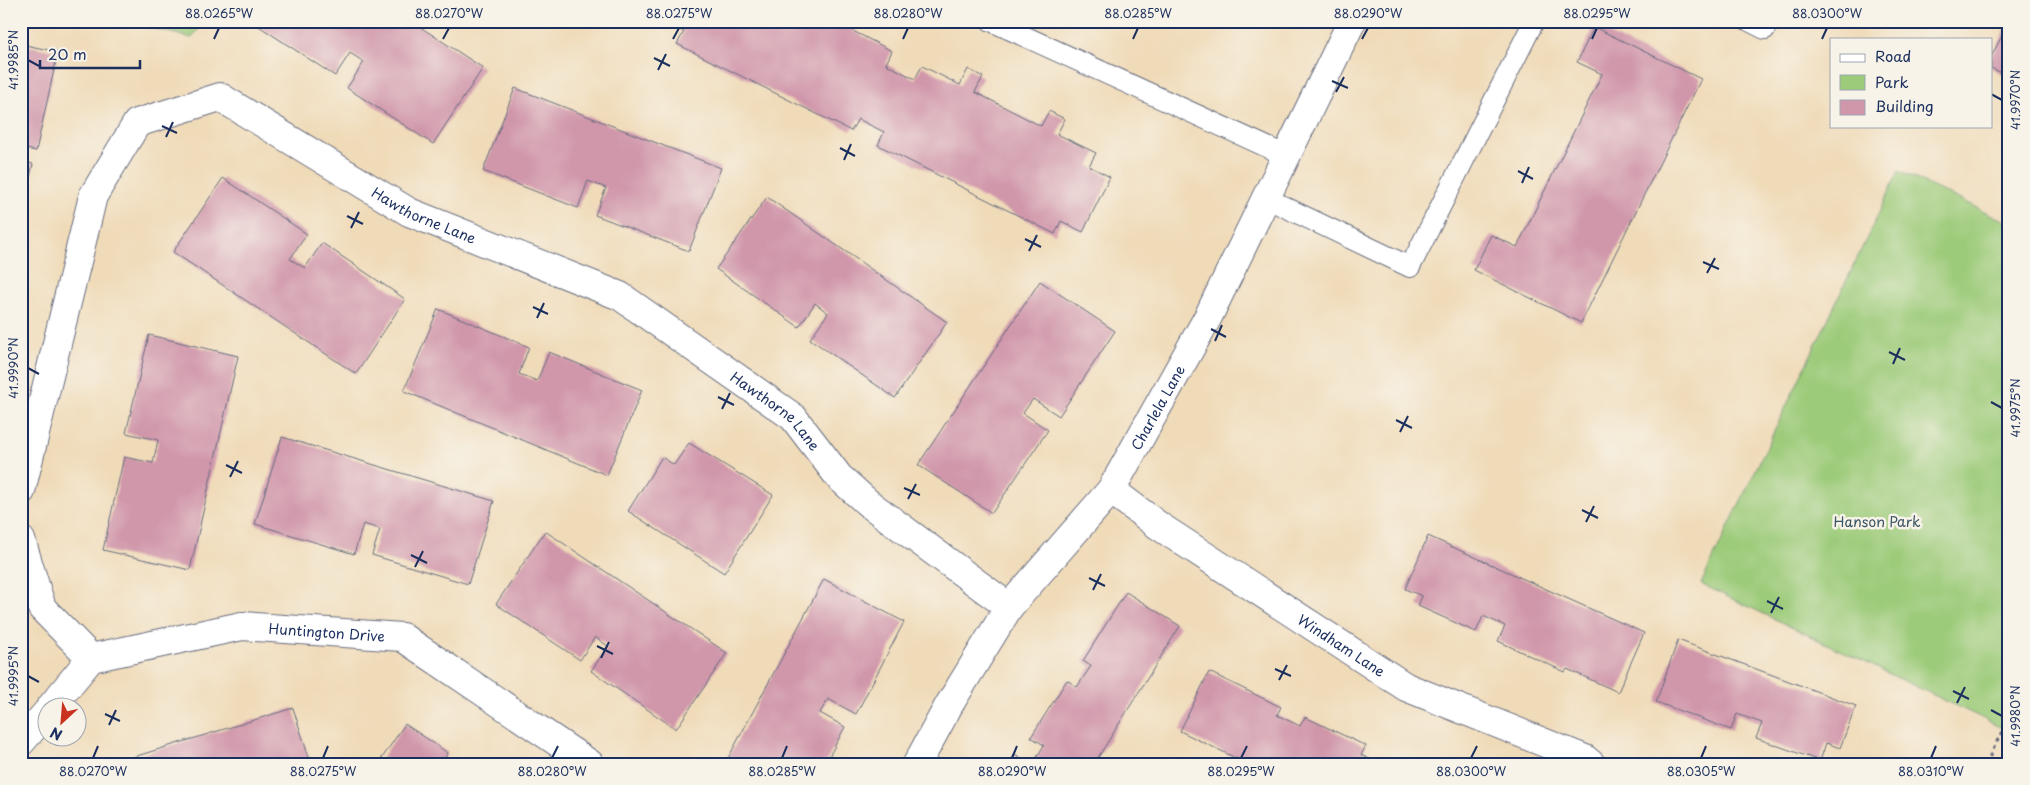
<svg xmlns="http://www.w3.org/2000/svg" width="2030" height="785" font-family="'Playpen Sans',sans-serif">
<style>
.green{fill:#9ccb79;stroke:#5c7d6c}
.building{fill:#d096aa}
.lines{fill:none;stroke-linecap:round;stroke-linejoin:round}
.service-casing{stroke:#666b7e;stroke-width:22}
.minor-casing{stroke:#666b7e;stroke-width:30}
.path{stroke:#666b7e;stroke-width:3;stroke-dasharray:4 4;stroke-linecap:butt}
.service{stroke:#fff;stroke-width:20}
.minor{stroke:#fff;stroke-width:28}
.ticks{fill:none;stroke:#1b2f5e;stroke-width:2}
.labels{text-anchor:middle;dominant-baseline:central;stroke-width:5;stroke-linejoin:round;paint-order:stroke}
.street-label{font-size:14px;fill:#1b2f5e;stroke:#f7f3e8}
.park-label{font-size:14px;fill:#3b5665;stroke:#f7f3e8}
.neatline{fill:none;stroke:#1b2f5e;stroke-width:2}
.ticks-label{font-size:12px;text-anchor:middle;fill:#1b2f5e}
</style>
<rect width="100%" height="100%" fill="#f7f3e8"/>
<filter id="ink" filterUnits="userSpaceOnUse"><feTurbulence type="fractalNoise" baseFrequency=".02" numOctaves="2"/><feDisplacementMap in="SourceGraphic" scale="10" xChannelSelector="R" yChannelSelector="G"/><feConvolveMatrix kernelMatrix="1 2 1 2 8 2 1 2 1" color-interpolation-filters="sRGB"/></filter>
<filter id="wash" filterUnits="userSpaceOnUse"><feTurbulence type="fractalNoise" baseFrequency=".0096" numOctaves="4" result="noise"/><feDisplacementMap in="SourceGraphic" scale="20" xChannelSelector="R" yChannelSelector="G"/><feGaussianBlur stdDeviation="1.12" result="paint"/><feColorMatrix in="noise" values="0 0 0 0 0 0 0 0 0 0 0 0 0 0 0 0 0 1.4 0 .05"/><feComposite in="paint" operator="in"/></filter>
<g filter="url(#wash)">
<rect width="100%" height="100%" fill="#f0dbb9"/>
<g class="green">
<path d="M121,21H204L192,38Z"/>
<path d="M1899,171L2009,223V731L1701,584Z"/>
</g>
<g id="blocks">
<g class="building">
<path d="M251,21H411L483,68L433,144L347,88L364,62L350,53L335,76Z"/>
<path d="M662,21H833L838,24L839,21H858L853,31L892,51L886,64L915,79L922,66L960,85L968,69L983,77L975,92L1041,126L1049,111L1065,119L1057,134L1096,153L1089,166L1110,177L1083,232L1061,221L1055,234L878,145L884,132L858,119L851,131L677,44L684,32Z"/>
<path d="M2009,22V77L1991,68V57Z"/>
<path d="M1594,27L1701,79L1581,323L1474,270L1491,235L1517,247L1602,74L1577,62Z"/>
<path d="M21,44L58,52L36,151L21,148Z"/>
<path d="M515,88L721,168L689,251L595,215L606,188L588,181L578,208L483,171Z"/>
<path d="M21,161L33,164L22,213H21Z"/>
<path d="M223,178L307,234L290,259L305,268L322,243L405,299L356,374L173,252Z"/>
<path d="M767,197L947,322L895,398L810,339L828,313L815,303L799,327L716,269Z"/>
<path d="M1040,281L1115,331L1059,416L1033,399L1023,413L1048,430L992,513L918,465Z"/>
<path d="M438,309L529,347L519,374L537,381L549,352L642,390L607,475L404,391Z"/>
<path d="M149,335L238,356L190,570L103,550L124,457L153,463L158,440L126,433Z"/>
<path d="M282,437L494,501L468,584L372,555L380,529L363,524L354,554L255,524Z"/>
<path d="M689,443L773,495L724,573L628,511L662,457L674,465Z"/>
<path d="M545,531L727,653L676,729L591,671L608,646L595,637L580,660L496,604Z"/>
<path d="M1428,536L1644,633L1618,692L1567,669L1565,672L1498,641L1505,626L1483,616L1476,632L1418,606L1422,596L1405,589Z"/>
<path d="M824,579L904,622L856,714L828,699L820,713L845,727L825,764H725Z"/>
<path d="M1126,592L1180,626L1094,764H1033L1044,745L1031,737L1067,680L1077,687L1091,666L1083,661Z"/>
<path d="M1678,640L1856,706L1840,748L1826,743L1820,761L1756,738L1762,723L1737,714L1731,730L1656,702Z"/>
<path d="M1209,672L1281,707L1277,715L1300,726L1305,717L1366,746L1361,755L1380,764H1248L1180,731Z"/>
<path d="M293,708L311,764H114V763Z"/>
<path d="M405,724L448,753L441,764H378Z"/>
<path d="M1015,754L1031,764H1009Z"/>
<path d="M1389,759L1398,764H1386Z"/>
</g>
</g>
</g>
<g filter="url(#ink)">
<use href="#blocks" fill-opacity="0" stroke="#666b7e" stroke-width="1"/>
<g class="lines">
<g class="service-casing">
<g id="service">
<path d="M991,21L1287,156"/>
<path d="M1749,21L1765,29"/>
<path d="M1266,198L1410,267L1534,21"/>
</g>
</g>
<g class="minor-casing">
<g id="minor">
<path id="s1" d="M1111,490L1159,526L1406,687L1585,759L1591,764"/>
<path id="s2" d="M21,491L93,196L137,123L220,97L409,212L620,296L793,417L839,477L868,503L1009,607"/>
<path d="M21,540L42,608L91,658"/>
<path id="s3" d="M50,708L91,658L242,626L402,637L590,764"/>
<path d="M21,742L48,711"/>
<path id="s4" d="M917,764L949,705L1009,607L1111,490L1208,317L1352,21"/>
</g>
</g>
<path class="path" d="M1986,764L2009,717"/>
<use href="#service" class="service"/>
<use href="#minor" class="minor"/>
</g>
</g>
<path class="ticks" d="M214,39L219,28M443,39L449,28M673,39L679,28M903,39L908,28M1133,39L1138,28M1362,39L1368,28M1592,39L1597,28M1822,39L1827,28M654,58L670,66M28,60L39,66M658,70L666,54M1332,81L1348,88M1336,92L1344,77M1991,94L2002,100M162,126L177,133M166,137L173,122M840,148L855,156M844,160L851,144M1518,171L1533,179M1522,183L1529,167M347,216L363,224M351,228L359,212M1025,239L1041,247M1029,251L1037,235M1703,262L1719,269M1707,273L1715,258M533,307L548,314M537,318L544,303M1211,329L1226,337M1215,341L1222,325M1889,352L1905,360M1893,364L1900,348M28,368L39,374M718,397L734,405M1991,402L2002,408M722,409L730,393M1396,420L1412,428M1400,432L1408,416M226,465L242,473M230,477L238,461M904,488L920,495M908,499L916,484M1582,510L1598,518M1586,522L1594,506M411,555L427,563M415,567L423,551M1089,578L1105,586M1093,590L1101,574M1767,601L1783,609M1771,613L1779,597M597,646L613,654M601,658L609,642M1275,669L1291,676M28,676L39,682M1279,680L1287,665M1953,691L1969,699M1957,703L1965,687M1991,710L2002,716M105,714L120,721M109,725L116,710M93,758L98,746M323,758L328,746M552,758L558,746M782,758L787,746M1012,758L1017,746M1241,758L1247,746M1471,758L1477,746M1701,758L1706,746M1931,758L1936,746"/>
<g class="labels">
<g class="street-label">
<text stroke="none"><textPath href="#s2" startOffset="712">Hawthorne Lane</textPath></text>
<text stroke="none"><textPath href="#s4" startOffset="432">Charlela Lane</textPath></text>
<text stroke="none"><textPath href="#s2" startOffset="1118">Hawthorne Lane</textPath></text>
<text stroke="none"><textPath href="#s3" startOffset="304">Huntington Drive</textPath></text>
<text stroke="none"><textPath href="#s1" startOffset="278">Windham Lane</textPath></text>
</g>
<g class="park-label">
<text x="1877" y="521">Hanson Park</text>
</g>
</g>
<rect width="2030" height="785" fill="none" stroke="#f7f3e8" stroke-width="55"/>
<rect x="1830" y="38" width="162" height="90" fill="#f7f3e8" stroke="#9fa5b1"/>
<rect x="1840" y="54" width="25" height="8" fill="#ffffff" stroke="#9fa5b1"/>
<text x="1875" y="62" font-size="15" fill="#1b2f5e">Road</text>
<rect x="1840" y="75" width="25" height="15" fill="#9ccb79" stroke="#9fa5b1"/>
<text x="1875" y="88" font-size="15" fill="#1b2f5e">Park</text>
<rect x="1840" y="100" width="25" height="15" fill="#d096aa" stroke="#9fa5b1"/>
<text x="1875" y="112" font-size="15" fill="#1b2f5e">Building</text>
<g transform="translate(62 722) rotate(206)"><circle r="24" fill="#f7f3e8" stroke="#9fa5b1"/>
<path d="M0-4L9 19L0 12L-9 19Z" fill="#c8321e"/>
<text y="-8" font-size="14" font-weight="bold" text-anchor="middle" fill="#1b2f5e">N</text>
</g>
<path d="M40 60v8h100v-8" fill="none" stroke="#1b2f5e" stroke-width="2.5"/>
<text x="48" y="60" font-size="15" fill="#1b2f5e" stroke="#f7f3e8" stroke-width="4" paint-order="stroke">20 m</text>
<rect x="28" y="28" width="1974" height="730" class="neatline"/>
<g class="ticks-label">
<text x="219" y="18">88.0265°W</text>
<text x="449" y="18">88.0270°W</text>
<text x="679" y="18">88.0275°W</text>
<text x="908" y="18">88.0280°W</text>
<text x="1138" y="18">88.0285°W</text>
<text x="1368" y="18">88.0290°W</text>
<text x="1597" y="18">88.0295°W</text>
<text x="1827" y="18">88.0300°W</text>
<text transform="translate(14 60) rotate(-90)" y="4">41.9985°N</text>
<text transform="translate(2016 100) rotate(-90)" y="4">41.9970°N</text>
<text transform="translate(14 368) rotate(-90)" y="4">41.9990°N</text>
<text transform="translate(2016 408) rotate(-90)" y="4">41.9975°N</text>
<text transform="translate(14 676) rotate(-90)" y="4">41.9995°N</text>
<text transform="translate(2016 716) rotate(-90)" y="4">41.9980°N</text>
<text x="93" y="776">88.0270°W</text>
<text x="323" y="776">88.0275°W</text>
<text x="552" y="776">88.0280°W</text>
<text x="782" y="776">88.0285°W</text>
<text x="1012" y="776">88.0290°W</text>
<text x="1241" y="776">88.0295°W</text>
<text x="1471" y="776">88.0300°W</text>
<text x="1701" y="776">88.0305°W</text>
<text x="1931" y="776">88.0310°W</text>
</g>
</svg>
